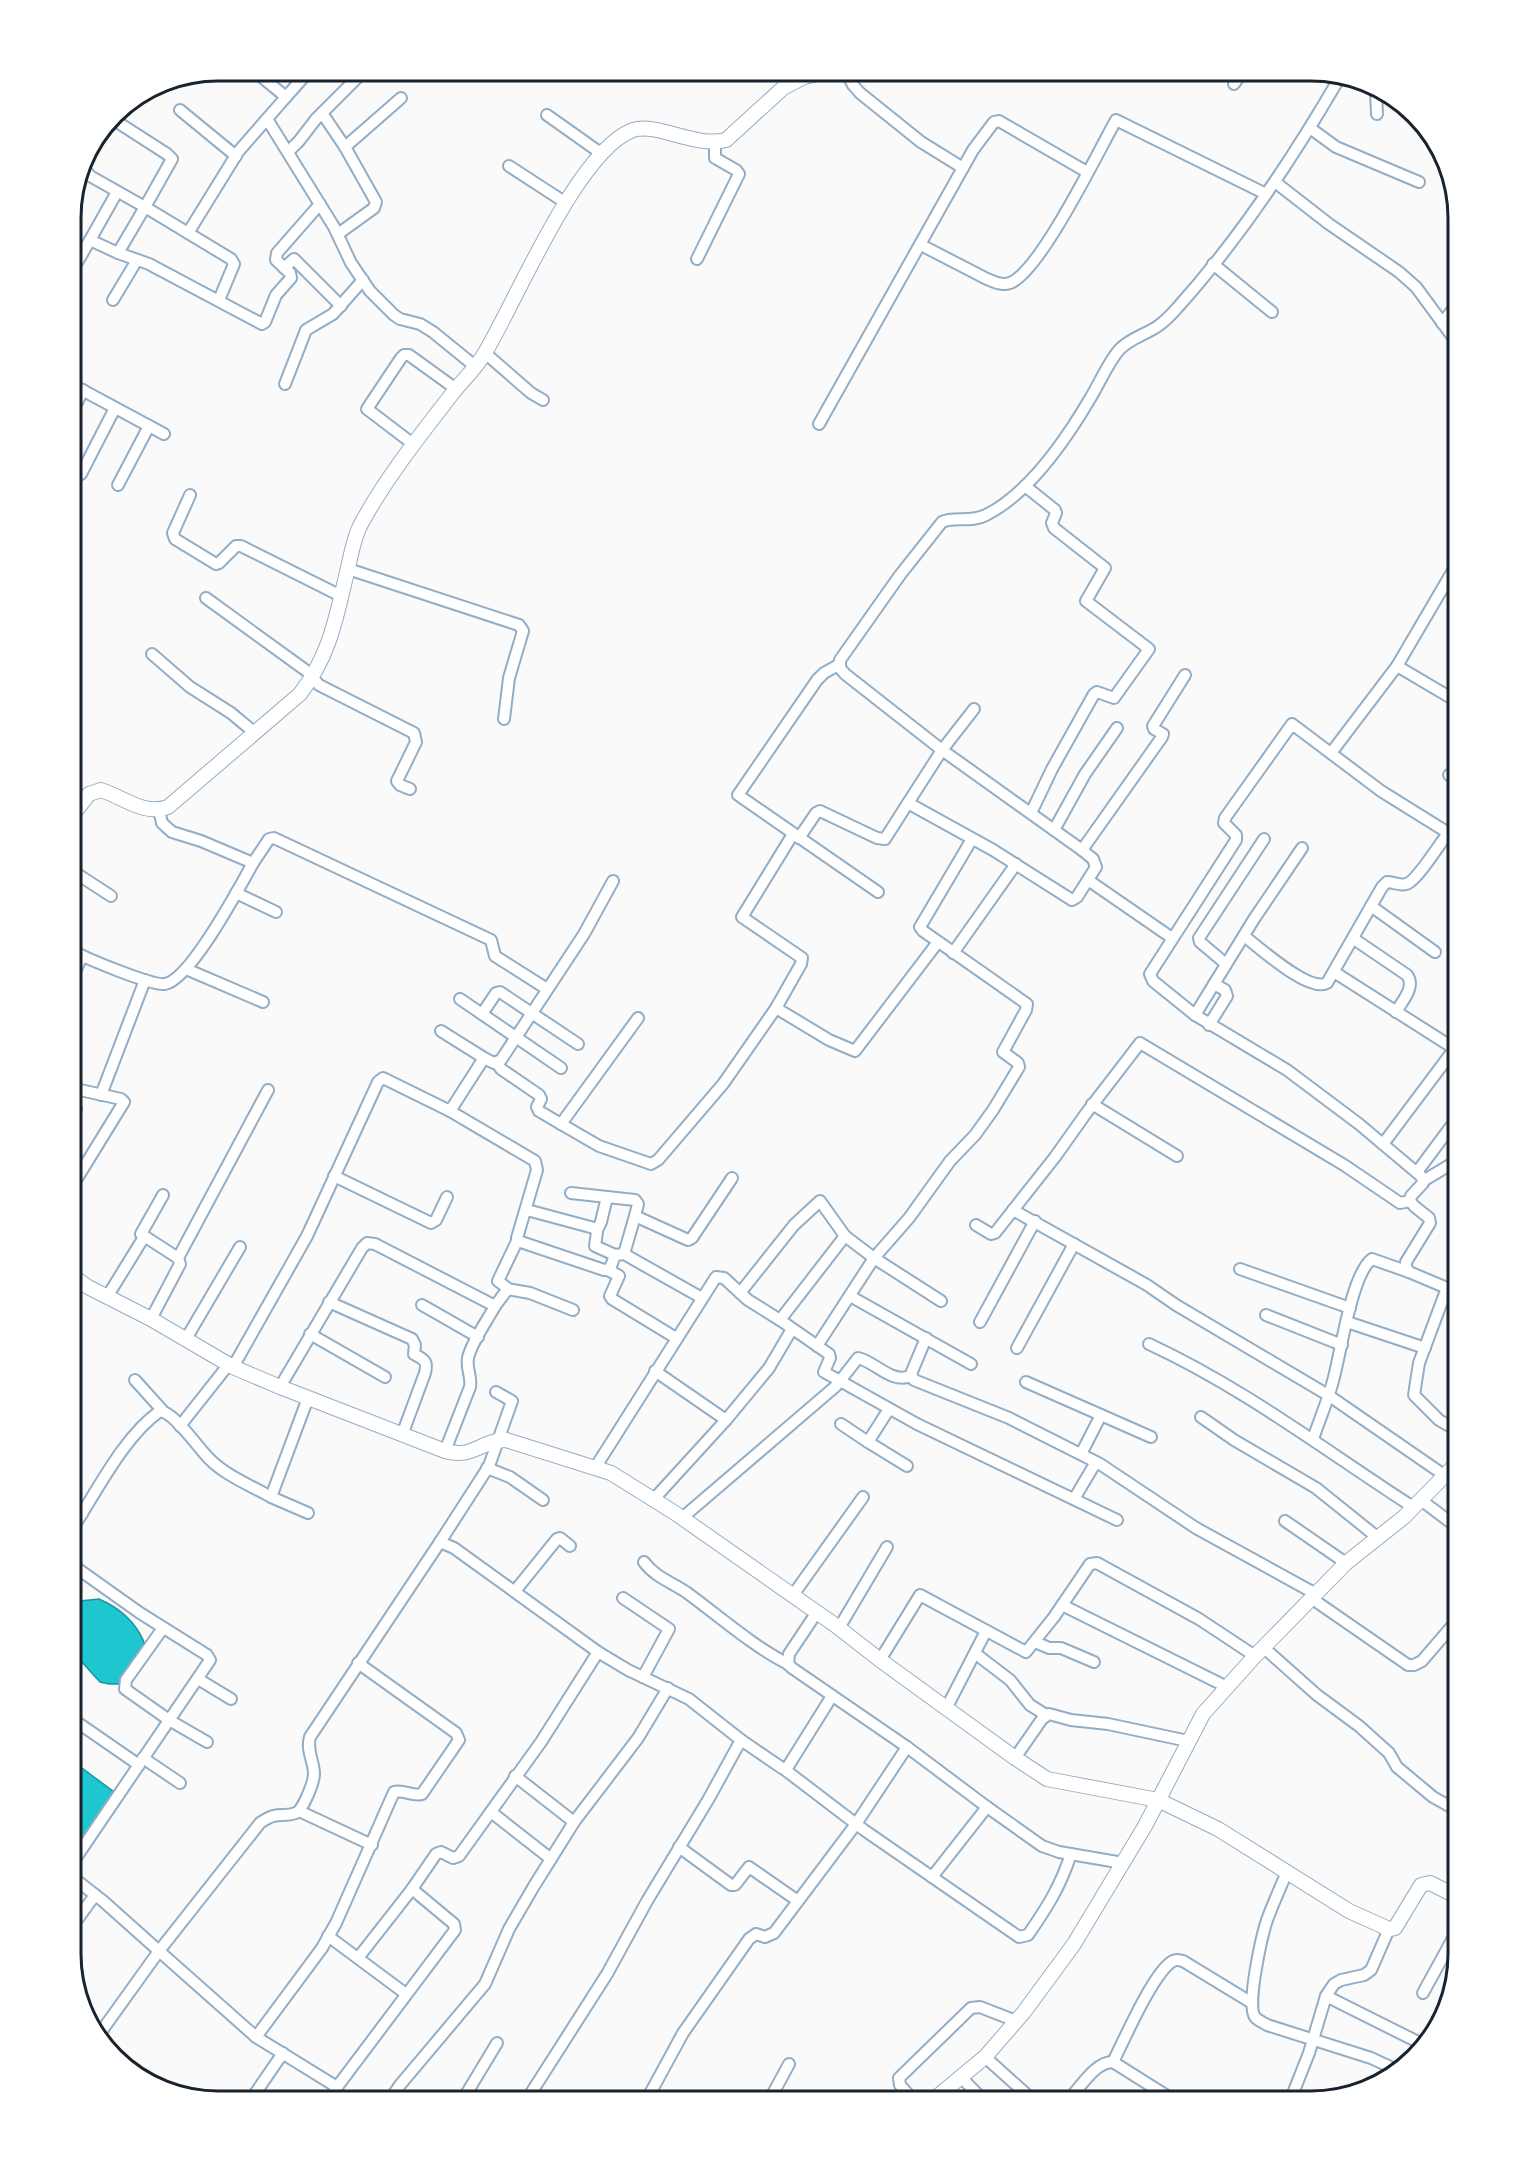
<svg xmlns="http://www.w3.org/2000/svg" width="1529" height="2172" font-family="Rubik,sans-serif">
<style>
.water{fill:#1ec6d0;stroke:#1c959f;stroke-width:1.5}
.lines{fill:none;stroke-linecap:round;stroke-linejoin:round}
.minor-casing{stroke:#92aec7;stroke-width:14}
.tertiary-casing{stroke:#92aec7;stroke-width:16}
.minor{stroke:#fff;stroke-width:10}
.tertiary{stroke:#fff;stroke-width:14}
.rim{fill:none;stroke:#18232d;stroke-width:3}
</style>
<rect width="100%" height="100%" fill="#fafafa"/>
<g class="water">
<path d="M99,1599C120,1608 135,1621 144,1642L142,1648L120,1684H109L100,1682L71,1650V1602Z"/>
<path d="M82,1768L114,1792L81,1842L71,1835V1785Z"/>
</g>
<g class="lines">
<g class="minor-casing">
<g id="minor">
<path d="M846,71L853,85L860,93L921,142L963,168"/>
<path d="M258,74L286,97L309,71"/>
<path d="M1234,84L1243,71"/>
<path d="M1374,87L1376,92L1377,114"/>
<path d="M180,110L236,156"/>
<path d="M322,113L345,147L376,202L374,208L338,234"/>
<path d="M547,115L602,154"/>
<path d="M267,119L334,227L351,263L370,291L394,315L400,319L420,324L433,332L476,367"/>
<path d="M1310,128L1336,147L1419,182"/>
<path d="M345,147L401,98"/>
<path d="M288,152L299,141L316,119L364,71"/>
<path d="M81,165L90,176L145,207L172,159L167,154L111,118"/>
<path d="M509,166L566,203"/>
<path d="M1275,182L1329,224L1399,272L1416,287L1458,344"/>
<path d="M188,233L238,152L286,97"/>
<path d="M90,240L117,192"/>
<path d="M921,245L987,279C994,282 1002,286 1010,283C1040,272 1098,152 1116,120L1266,194"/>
<path d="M697,259L739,174L736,170L715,158V143"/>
<path d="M1213,264L1272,312"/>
<path d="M284,268L294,259L341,306"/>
<path d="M71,273L90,240L118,253"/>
<path d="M113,300L137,260"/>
<path d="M219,300L234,264L231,259L145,207L118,253L149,264L262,324L265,322L276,295L291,278L290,273L276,260L277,253L320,204"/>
<path d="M1442,323L1458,303"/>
<path d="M485,353L531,393L543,400"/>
<path d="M71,384L164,434"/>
<path d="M285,384L306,330L333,314L363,280"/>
<path d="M71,415L83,390"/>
<path d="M819,424L973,150L994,122L999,121L1087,172"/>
<path d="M413,444L367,409L401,358L404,355H409L456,389"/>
<path d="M81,474L115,408"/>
<path d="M118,485L149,426"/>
<path d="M1025,486L1055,510L1056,513L1052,523L1054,528L1105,568L1086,601L1149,649L1114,698L1097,692L1094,694L1052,769L1031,813"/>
<path d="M190,495L173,533L175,539L216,564L219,563L236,546H241L341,596"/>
<path d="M348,569L519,625L523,631L509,678L504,719"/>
<path d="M206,598L308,672L319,685L414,733L416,742L397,781L400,785L410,789"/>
<path d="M152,654L190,687L231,713L255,733"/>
<path d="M840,664L824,673L817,680L738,795L878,892"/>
<path d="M1397,666L1458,702"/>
<path d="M974,709L942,750L908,803L993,850L1072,900L1077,897L1096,867L1093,859L1082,850L1162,737L1163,734L1154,729L1153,726L1185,675"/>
<path d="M1331,753L1397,666L1458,562"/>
<path d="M1449,775L1458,782"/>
<path d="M159,810L162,823L172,832L201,841L253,863L269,839L274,838L491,940L495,956L547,989"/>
<path d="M1054,830L1085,774L1117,728"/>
<path d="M799,838L816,813L820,811L877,838L885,839L908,803"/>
<path d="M1082,850L942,750L845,674L840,668V660L900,575L942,522C954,516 971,523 986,515C1030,493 1067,438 1091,397C1100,382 1108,363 1119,350C1130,338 1145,335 1158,326C1165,321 1172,314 1178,307C1241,237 1293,158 1340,77"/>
<path d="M71,870L111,896"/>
<path d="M1088,880L1172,938"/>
<path d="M236,893L276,912"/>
<path d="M1371,906L1435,952"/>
<path d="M1244,936C1260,948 1309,993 1327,983L1382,887L1387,882C1393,882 1401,886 1406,884C1416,882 1441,842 1448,833"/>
<path d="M1354,939L1407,975C1416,987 1402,1001 1396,1012"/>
<path d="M71,950C85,958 152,986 165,984C191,979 239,888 253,863"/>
<path d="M953,953L1016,864"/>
<path d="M1226,964L1200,942L1199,938L1264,839"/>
<path d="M186,969L263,1002"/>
<path d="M1334,972L1455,1049"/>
<path d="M71,981L82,956"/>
<path d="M460,999L561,1068"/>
<path d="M776,1008L801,964L802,958L742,917L793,834"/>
<path d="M482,1014L496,993L500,992L578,1044"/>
<path d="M1195,1015L1254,919L1302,848"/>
<path d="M638,1018L561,1124L599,1146L651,1164L658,1160L723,1084L776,1008L829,1040L855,1051L938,942"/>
<path d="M1209,1025L1227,996L1225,990L1214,984"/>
<path d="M441,1031L484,1058"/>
<path d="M71,1046V1038"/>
<path d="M497,1063L501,1069L539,1095L541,1099L537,1107L539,1111L561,1124"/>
<path d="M101,1095L145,980"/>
<path d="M1092,1104L1177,1156"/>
<path d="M450,1111L484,1058L494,1063L501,1060L584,934L613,881"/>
<path d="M71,1117L76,1109"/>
<path d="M1383,1144L1458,1044"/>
<path d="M1417,1172L1458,1117"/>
<path d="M71,1176L76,1180L124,1102L121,1099L71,1088"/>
<path d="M334,1176L431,1223L436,1220L447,1197"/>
<path d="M1423,1181L1458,1160"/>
<path d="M571,1193L607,1197L601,1222L597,1230"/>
<path d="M607,1197L635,1200L638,1204L635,1216L688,1240L692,1238L732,1178"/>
<path d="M527,1210L594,1228L597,1232L595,1246L615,1255"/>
<path d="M1013,1210L1147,1285L1176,1305L1328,1395L1444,1475"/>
<path d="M976,1225L991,1234L995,1233L1055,1157L1087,1112L1140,1043L1344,1165L1400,1203L1410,1201"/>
<path d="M845,1236L780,1320L829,1354L830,1358L824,1372L917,1424L1117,1520"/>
<path d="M624,1254L635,1216"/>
<path d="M178,1258L268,1090"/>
<path d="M1240,1269L1350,1308"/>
<path d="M608,1270L619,1276L610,1296L612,1299L676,1338"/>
<path d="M1447,1288L1419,1363L1414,1395L1439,1420L1458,1431"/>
<path d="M507,1289L530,1293L573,1310"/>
<path d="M740,1293L794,1225L820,1201L845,1236L874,1258L909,1218L950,1161L975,1135L993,1110L1019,1067L1018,1063L1003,1052L1026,1010L1027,1004L923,931L920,927L972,839"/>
<path d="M1458,1295L1447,1288L1409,1272L1406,1267V1262L1430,1223L1429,1218L1414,1206L1410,1201L1411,1196L1423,1183L1422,1177L1359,1124L1287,1070L1195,1015L1153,981L1150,974L1236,840V835L1224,823L1225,818L1292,724L1381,791L1458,839"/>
<path d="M850,1296L971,1364"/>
<path d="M107,1297L144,1237"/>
<path d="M329,1302L412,1339L415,1345L414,1354C424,1360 428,1360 425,1373L402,1435"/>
<path d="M422,1305L478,1337"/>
<path d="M495,1306L507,1290L506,1287L498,1281L517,1241"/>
<path d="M1266,1315L1342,1345"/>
<path d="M151,1319L180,1264L178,1258L141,1234L163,1195"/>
<path d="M980,1322L1035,1221"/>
<path d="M1347,1322L1425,1348"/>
<path d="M310,1334L385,1377"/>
<path d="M926,1338L911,1374L914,1380L1009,1418L1100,1464L1196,1528L1316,1594"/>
<path d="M186,1339L240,1247"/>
<path d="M1149,1344C1244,1388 1326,1451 1413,1507"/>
<path d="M817,1346L874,1258L941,1301"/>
<path d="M1017,1348L1074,1244"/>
<path d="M233,1367L307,1236L378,1082L383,1078L450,1111L535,1161L537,1170L517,1238L518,1241L604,1270L610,1269L615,1255L624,1254L702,1298"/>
<path d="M655,1371L726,1420L769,1368L792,1329"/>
<path d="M135,1380L162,1410"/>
<path d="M1026,1382L1151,1437"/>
<path d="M280,1387L362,1248L367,1243L375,1244L495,1306C487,1321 471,1343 468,1358C466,1369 472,1377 470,1387L445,1451"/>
<path d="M496,1392L512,1401L489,1466L440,1542L454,1548L598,1652L628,1670L689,1699L741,1740L782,1768H787L832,1696"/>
<path d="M308,1398L271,1497L308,1513"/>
<path d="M889,1409L868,1442L907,1466"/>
<path d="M1201,1417L1234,1440L1316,1488L1377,1537"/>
<path d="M841,1424L868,1442"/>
<path d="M180,1426L229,1364"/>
<path d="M1313,1439C1320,1418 1329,1398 1334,1377C1341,1351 1352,1273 1372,1259L1409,1272"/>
<path d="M1081,1454L1101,1415"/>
<path d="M487,1468L510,1477L543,1500"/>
<path d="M595,1468L716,1277L724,1278L748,1300L780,1320"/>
<path d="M1074,1499L1096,1462"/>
<path d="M653,1500L726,1420"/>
<path d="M1421,1500L1458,1528"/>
<path d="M71,1506L82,1514"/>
<path d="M682,1518L836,1386L858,1358C876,1362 891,1384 911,1376"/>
<path d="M1285,1521L1346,1563"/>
<path d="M71,1531C96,1493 123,1437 160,1411C173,1412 195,1443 204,1453C221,1474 248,1484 271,1497"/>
<path d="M644,1562C655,1577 671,1582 686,1592C719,1616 751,1645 788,1664"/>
<path d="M515,1591L557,1539L560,1538L570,1546"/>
<path d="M793,1595L863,1497"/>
<path d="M623,1598L669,1629L643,1677"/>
<path d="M1311,1598L1408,1665H1414L1422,1661L1458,1619"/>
<path d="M1062,1605L1227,1687"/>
<path d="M817,1612L789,1654L788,1664L792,1668L907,1747L987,1807L1042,1846L1059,1852L1123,1863"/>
<path d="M163,1628L126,1680L125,1689L169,1720L207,1742"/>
<path d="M839,1628L887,1547"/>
<path d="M1035,1642L1049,1648H1061L1094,1662"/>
<path d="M1263,1647L1317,1695L1359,1726L1389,1753L1397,1767L1433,1797L1458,1811"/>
<path d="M976,1654L1010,1680L1030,1705L1046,1715"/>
<path d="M880,1660L920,1595L1026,1652L1054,1617L1090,1564L1097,1563L1199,1619L1255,1656"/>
<path d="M198,1679L231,1699"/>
<path d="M947,1707L986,1631"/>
<path d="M71,1718L139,1765"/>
<path d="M143,1758L180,1783"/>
<path d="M1015,1758L1042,1719L1049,1714L1071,1720L1108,1724L1188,1741"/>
<path d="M784,1769L864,1830L1019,1937L1028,1935C1048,1906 1060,1887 1071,1854"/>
<path d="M515,1776L574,1822"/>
<path d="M299,1811L372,1845"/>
<path d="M491,1812L551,1859"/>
<path d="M679,1847L731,1885H735L749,1867L798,1901"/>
<path d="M71,1865L210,1660L207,1655L140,1613L71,1564"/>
<path d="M1287,1872C1280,1888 1273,1904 1267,1920C1262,1935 1246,2005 1255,2017C1257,2020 1264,2023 1267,2025L1371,2058L1397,2070"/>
<path d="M71,1876L103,1901L159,1951L98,2036"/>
<path d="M932,1877L987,1807"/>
<path d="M71,1928L95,1895"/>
<path d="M328,1936L406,1994"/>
<path d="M358,1958L412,1889"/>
<path d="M1423,1993L1458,1929"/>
<path d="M1326,1996L1422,2044"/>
<path d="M256,2037L322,1948L336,1923L394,1792C404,1789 412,1797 422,1794L459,1740L456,1733L358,1663"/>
<path d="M985,2057L1034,2101"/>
<path d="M1113,2062C1125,2038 1151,1978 1170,1963C1174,1959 1178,1960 1183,1961L1252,2003"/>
<path d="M961,2077L984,2101"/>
<path d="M337,2087L455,1930L454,1924L412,1889L436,1854L441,1852L453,1858L459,1856L541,1742L598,1652"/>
<path d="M250,2101L283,2053"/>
<path d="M328,2101L337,2087L256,2037L159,1951L260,1823C278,1810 282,1818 296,1813C303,1810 314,1782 314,1774C314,1761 306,1751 310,1737L440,1542"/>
<path d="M389,2101L400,2085L485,1984L509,1929L534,1886L574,1822L638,1738L668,1688"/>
<path d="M462,2101L497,2043"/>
<path d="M526,2101L607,1974L647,1901L708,1800L741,1740"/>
<path d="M646,2101L683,2033L749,1939L756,1934L765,1937L774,1933L856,1824L907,1747"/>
<path d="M769,2101L789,2064"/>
<path d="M914,2101L900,2085L899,2078L971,2008L980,2007L1016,2021"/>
<path d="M1067,2101C1080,2089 1094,2062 1113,2062L1175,2101"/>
<path d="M1290,2101L1309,2053L1326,1996L1334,1984L1341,1980L1364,1975L1371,1970L1389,1929"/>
</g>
</g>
<g class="tertiary-casing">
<g id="tertiary">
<path d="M71,817L89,794L101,790C123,797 144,816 168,807L300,694C330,655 336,618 347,572C351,556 353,539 361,524C387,476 422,433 455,390C466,377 478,366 486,351C517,299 578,150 633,130C656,122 695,148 726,140L783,88L804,77L829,71"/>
<path d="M71,1275L88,1287L151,1319L233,1367L280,1387L445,1451C474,1459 481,1440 506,1440L611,1473L675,1513L835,1625L880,1660L1015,1758L1047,1779L1158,1800L1218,1829L1349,1911L1389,1929L1395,1928L1421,1885L1430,1883L1458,1897"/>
<path d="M932,2101L985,2057L1024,2012L1074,1944L1145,1826L1203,1714L1255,1656L1346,1563L1404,1517L1458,1462"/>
</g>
</g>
<use href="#minor" class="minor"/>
<use href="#tertiary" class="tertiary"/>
</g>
<path d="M0 0H1529V2172H0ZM218 81H1311A137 137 0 0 1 1448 218V1954A137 137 0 0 1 1311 2091H218A137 137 0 0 1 81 1954V218A137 137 0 0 1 218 81Z" fill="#fff" fill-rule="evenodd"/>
<path class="rim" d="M218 81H1311A137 137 0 0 1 1448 218V1954A137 137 0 0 1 1311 2091H218A137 137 0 0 1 81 1954V218A137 137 0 0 1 218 81Z"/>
</svg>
